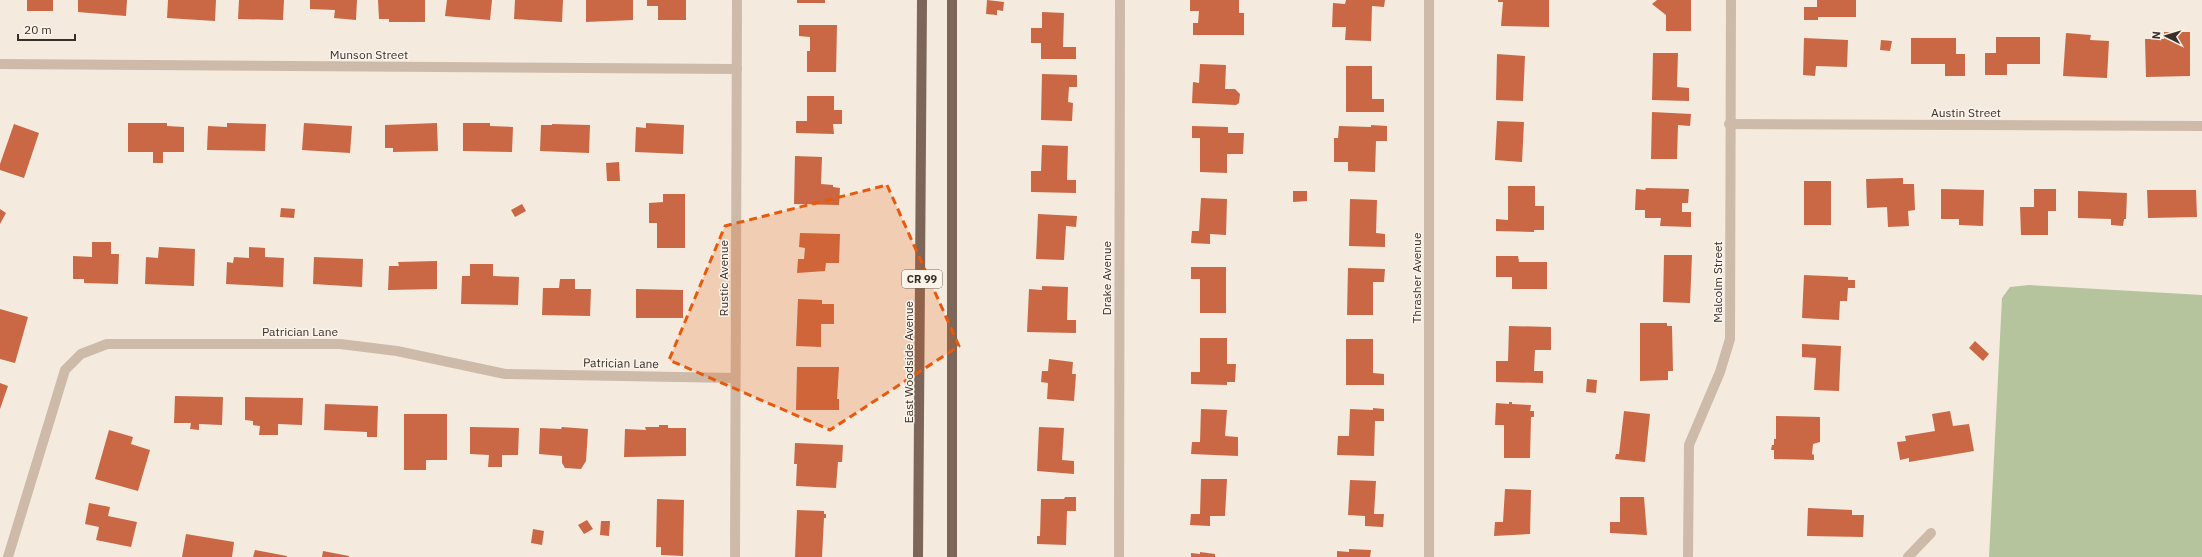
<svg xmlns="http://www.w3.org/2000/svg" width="2202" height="557" font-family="'IBM Plex Sans',sans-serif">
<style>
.green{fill:#b6c49d}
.building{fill:#ca6845}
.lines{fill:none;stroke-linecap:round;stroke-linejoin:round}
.minor{stroke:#cdbaa9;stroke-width:10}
.major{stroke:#7c665a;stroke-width:10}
.marked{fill:#e8590c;fill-opacity:0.2;stroke:#e8590c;stroke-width:3;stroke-dasharray:8 5;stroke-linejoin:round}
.labels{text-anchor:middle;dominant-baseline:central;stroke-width:3;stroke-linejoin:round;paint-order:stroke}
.shield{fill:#fbf4eb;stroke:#736a63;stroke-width:1}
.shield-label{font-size:11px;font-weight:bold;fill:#392f29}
.street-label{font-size:12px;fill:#392f29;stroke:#fbf4eb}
</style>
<rect width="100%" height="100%" fill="#f4eade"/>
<path class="green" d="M2029,285L2202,295V557H1989L2002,298L2010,287Z"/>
<g class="building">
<rect x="27" y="0" width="26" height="11"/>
<path d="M78,0H127L126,16L78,12Z"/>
<path d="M168,0H216L215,21L167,18Z"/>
<path d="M239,0H284L283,20L238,19Z"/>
<path d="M310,0H357L356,20L334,18L335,10L310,9Z"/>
<path d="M378,0H425V22H389V19H379Z"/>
<path d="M447,0H492L490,20L445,16Z"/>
<path d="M515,0H563L562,22L514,19Z"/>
<path d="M586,0H633V20L586,22Z"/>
<path d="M647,0H686V20H658V6H647Z"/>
<rect x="797" y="0" width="28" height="3"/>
<path d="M987,0L1004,2L1003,11L997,10V15L986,14Z"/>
<path d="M1190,0H1239V13H1244V35H1193V23H1198L1199,11H1190Z"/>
<path d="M1346,0H1385L1384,7L1372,6L1371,41L1345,40L1346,27H1332L1333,3L1345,4Z"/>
<path d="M1498,0H1549V27L1501,26L1503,2H1498Z"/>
<path d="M1657,0H1691V31H1666V15L1652,4Z"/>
<path d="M1817,0H1856V17H1818V20H1804V7H1817Z"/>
<path d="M1042,12L1064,13L1063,47H1076V59H1041V43H1031V28H1042Z"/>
<path d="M799,25H837L836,72H807V51H810V37L799,36Z"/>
<path d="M2164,32H2190V76L2146,77L2145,39H2164Z"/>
<path d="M2066,33L2091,35L2090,40L2109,41L2107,78L2063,76Z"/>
<path d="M1996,37H2040V64H2007V75H1985V53H1996Z"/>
<path d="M1804,38L1848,40L1847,67L1816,66L1815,76L1803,75Z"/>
<path d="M1911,38H1956V54H1965V76H1945V64H1911Z"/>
<path d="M1881,40L1892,41L1890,51L1880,50Z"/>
<path d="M1653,53H1678L1677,87L1689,88V101L1652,100Z"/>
<path d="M1497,54L1525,56L1523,101L1496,100Z"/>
<path d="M1200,64L1226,65L1225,89H1235L1240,94L1239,103L1236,105L1192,103L1193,82L1199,83Z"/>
<path d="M1346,66H1372V99H1384V112H1346Z"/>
<path d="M1042,74L1077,75V87H1069L1068,102L1073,103L1072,121L1041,120Z"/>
<path d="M807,96H834V110H842V124H833L834,134L796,133V121H807Z"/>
<path d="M1652,112L1691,114L1690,126L1678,125L1677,159H1651Z"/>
<path d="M1497,121L1524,122L1522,162L1495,160Z"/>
<path d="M128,123H167V126L184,127V152H163V163H153V152H128Z"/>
<path d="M227,123L266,124L265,151L207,150L208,126L227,127Z"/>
<path d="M304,123L352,126L350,153L302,150Z"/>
<path d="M437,123L438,151L393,152V148H385V125Z"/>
<path d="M463,123H490V126L513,127L512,152L463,151Z"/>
<path d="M646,123L684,125L683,154L635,152L636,127L646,128Z"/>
<path d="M14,124L39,133L24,178L0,170V164Z"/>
<path d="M552,124L590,125L589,153L540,151L541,125H552Z"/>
<path d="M1371,125L1387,126V141H1376L1375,172L1348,171V162H1334V138H1338L1339,126L1371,127Z"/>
<path d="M1192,126L1228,127V133H1244L1243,154H1227V173L1200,172V138H1192Z"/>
<path d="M1042,145L1068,146L1067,180H1076V193L1031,192V171H1041Z"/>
<path d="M795,156L822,157L821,184L833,185V187L840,188L839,205L794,204Z"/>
<path d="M619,162L620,181H607L606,163Z"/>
<path d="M1903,178V184H1914L1915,210L1908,211L1909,226L1888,227L1887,207L1867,208L1866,179Z"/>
<rect x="1804" y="181" width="27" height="44"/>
<path d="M1508,186H1535V206H1544V230H1534V232L1496,231V219L1508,220Z"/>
<path d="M1646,188L1689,189L1688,203H1682V212H1691V227L1660,226L1661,218H1645V210H1635L1636,189L1645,190Z"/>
<path d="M1941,189L1984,190L1983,226L1959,225V219H1941Z"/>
<path d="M2034,189H2056V211H2048V235H2021L2020,207H2034Z"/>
<path d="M2147,190H2196L2197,217L2148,218Z"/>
<path d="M1293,191H1307V201L1293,202Z"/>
<path d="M2078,191L2127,193L2126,219H2124L2123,226L2111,225V219L2078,218Z"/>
<path d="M663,194H685V248H657V223H649V203L663,202Z"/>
<path d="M1201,198L1227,199L1226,235L1210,234V244L1191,243L1192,231H1199Z"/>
<path d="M1350,199L1377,200L1376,233L1385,234V247L1349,246Z"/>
<path d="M522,204L526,211L515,217L511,210Z"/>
<path d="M281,208L295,209L294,218L280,217Z"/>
<path d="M0,209L6,213L0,224Z"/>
<path d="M1038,214L1077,216L1076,227L1066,226L1064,260L1036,259Z"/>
<path d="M800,233L840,234L839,263H826L825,271L797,273L798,259H804L805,248L799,247Z"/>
<path d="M92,242H111V254H119L118,284L84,283V279H73V256L92,257Z"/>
<path d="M159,247L195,249L194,286L145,284L146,257L158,258Z"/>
<path d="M249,247L265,248V257L284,258L283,287L226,284L227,262L233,263L234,257L249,258Z"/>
<path d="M1664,255H1692L1690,303L1663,302Z"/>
<path d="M1496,256H1518L1519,262H1547V289H1512V277H1496Z"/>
<path d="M314,257L363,259L362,287L313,284Z"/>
<path d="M437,261V289L388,290L389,266H399L398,262Z"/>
<path d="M470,264H493V276L519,277L518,305L461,304L462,276H470Z"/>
<path d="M1191,267H1226V313H1200V279H1191Z"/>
<path d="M1348,268L1385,269L1384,282H1373V315H1347Z"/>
<path d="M1804,275L1848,277V280H1855V288H1848L1847,301H1840L1839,320L1802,318Z"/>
<path d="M560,279H575V289H591L590,316L542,315L543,288H559Z"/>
<path d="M1042,286L1068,287L1067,320H1076V333L1027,332L1029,289L1042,290Z"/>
<path d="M636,289L683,290V318H636Z"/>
<path d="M798,299L822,300V304H834V324H821V347L796,346Z"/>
<path d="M0,309L28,317L15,363L0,359Z"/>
<path d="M1640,323H1667V326H1672L1673,371H1668V380L1640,381Z"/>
<path d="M1509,326L1551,327V350H1535L1534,371H1543V383L1496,382V361H1508Z"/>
<path d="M1200,338H1227V364H1236L1235,382H1227V385L1191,384V372H1200Z"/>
<path d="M1346,339H1373V373L1384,374V385H1346Z"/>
<path d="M1975,341L1989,354L1983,361L1969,348Z"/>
<path d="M1802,344L1841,346L1839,391L1814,390L1816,358L1802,357Z"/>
<path d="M1049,359L1073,362L1072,374H1076L1074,401L1047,399L1048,383L1041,382L1042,371H1048Z"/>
<path d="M797,367H839L837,399H839V410H796Z"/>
<path d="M1587,379L1597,380L1596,393L1586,392Z"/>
<path d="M0,383L8,386L0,409Z"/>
<path d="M175,396L223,397L222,425L199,424V430L190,429L191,423H174Z"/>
<path d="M245,397L303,398L302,425L278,424V435H259L260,426L253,425V421L245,420Z"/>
<path d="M1509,402H1512V404L1531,405L1530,411H1534V417H1531L1530,458H1504V425H1495L1496,403L1509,404Z"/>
<path d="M325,404L378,406L377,437H367V432L324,430Z"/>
<path d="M1373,408L1384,409V421H1375L1374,456L1337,455L1338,436H1349L1350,409L1373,410Z"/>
<path d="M1201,409L1227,410L1225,436L1238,437V456L1191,454L1192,442H1200Z"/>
<path d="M1624,411L1650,414L1645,462L1615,459L1616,454H1619Z"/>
<path d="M1950,411L1953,426L1969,424L1974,451L1909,462V458L1900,460L1897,442L1906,441L1905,436L1935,431L1932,414Z"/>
<path d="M404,414H447V460H426V470H404Z"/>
<path d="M1776,416L1820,417V442L1813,444L1812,454L1814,455V460L1774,459V450H1771L1772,445H1774V439H1776Z"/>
<path d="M659,425H668V428H686V456L624,457L625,429L646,430L645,427H659Z"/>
<path d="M470,427L519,428L518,455H502V467H488L489,455L470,454Z"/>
<path d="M562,427L588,429L586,461L581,469L565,468L562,463V456L539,454L540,428L561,429Z"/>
<path d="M1039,427L1064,428L1062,460L1074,461V474L1037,471Z"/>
<path d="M109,430L133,437L131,444L150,450L138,491L95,479Z"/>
<path d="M795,443L843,445L842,462H838L836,488L796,486L797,464H794Z"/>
<path d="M1201,479H1227L1225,516H1210V526L1190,525L1191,514H1200Z"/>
<path d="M1350,480L1376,481L1374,514H1384L1383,527L1365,526V516L1348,515Z"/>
<path d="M1505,489L1531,490L1530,534L1494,536L1495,522H1503Z"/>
<path d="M1065,497H1076V511H1067L1066,545L1037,544V536H1040L1041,499H1064Z"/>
<path d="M1620,497H1644L1647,535L1610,533V522H1620Z"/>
<path d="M657,499L684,500L683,556L661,555V547H656Z"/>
<path d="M89,503L110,507L108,516L137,522L131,547L96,540L99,527L85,524Z"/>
<path d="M1808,508L1852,510V515H1864L1863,537L1807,536Z"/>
<path d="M797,510L824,511V514H826V518H824L822,557H795Z"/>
<path d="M587,520L593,529L584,534L578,525Z"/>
<path d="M601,521H610L609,536L600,535Z"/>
<path d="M533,529L544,531L542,545L531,543Z"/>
<path d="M186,534L234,542L232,557H182Z"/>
<path d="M1349,549L1371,550L1370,557H1337V551L1349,552Z"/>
<path d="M255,550L287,556V557H253Z"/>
<path d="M323,551L349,556V557H322Z"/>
<path d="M1200,552L1215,554V557H1191V553L1200,554Z"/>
</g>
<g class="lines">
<g class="minor">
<path d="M0,64L737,69"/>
<path d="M1729,124L2202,126"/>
<path d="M8,557L65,370L81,354L107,344H340L397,351L505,374L735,378"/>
<path d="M735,557L737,0"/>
<path d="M1119,557L1120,0"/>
<path d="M1429,557V0"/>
<path d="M1688,557L1689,445L1720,372L1730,339L1731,0"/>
<path d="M1908,557L1931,533"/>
</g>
<g class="major">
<path d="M918,557L922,0"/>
<path d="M952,557V0"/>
</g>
</g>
<path class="marked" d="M887,185L959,346L830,430L669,360L725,226Z"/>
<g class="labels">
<rect class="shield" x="902" y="270" width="40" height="18" rx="3"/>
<g class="shield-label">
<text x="922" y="279">CR 99</text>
</g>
<g class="street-label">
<text x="369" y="54">Munson Street</text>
<text x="1966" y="112">Austin Street</text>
<text transform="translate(723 278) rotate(-90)">Rustic Avenue</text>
<text transform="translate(1106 278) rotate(-90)">Drake Avenue</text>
<text transform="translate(1416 278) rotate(-90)">Thrasher Avenue</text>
<text transform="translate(1717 282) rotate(-90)">Malcolm Street</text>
<text x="300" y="331">Patrician Lane</text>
<text transform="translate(908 362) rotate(-90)">East Woodside Avenue</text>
<text transform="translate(621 363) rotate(1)">Patrician Lane</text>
</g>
</g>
<g transform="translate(2166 36) rotate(275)" stroke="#fbf4eb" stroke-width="3" paint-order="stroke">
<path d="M0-3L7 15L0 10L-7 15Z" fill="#392f29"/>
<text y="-6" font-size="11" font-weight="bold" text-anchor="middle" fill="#392f29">N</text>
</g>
<path d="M18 34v6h57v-6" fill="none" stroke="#392f29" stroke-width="2"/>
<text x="24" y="34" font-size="12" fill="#392f29" stroke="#fbf4eb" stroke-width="3" paint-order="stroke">20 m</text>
</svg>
